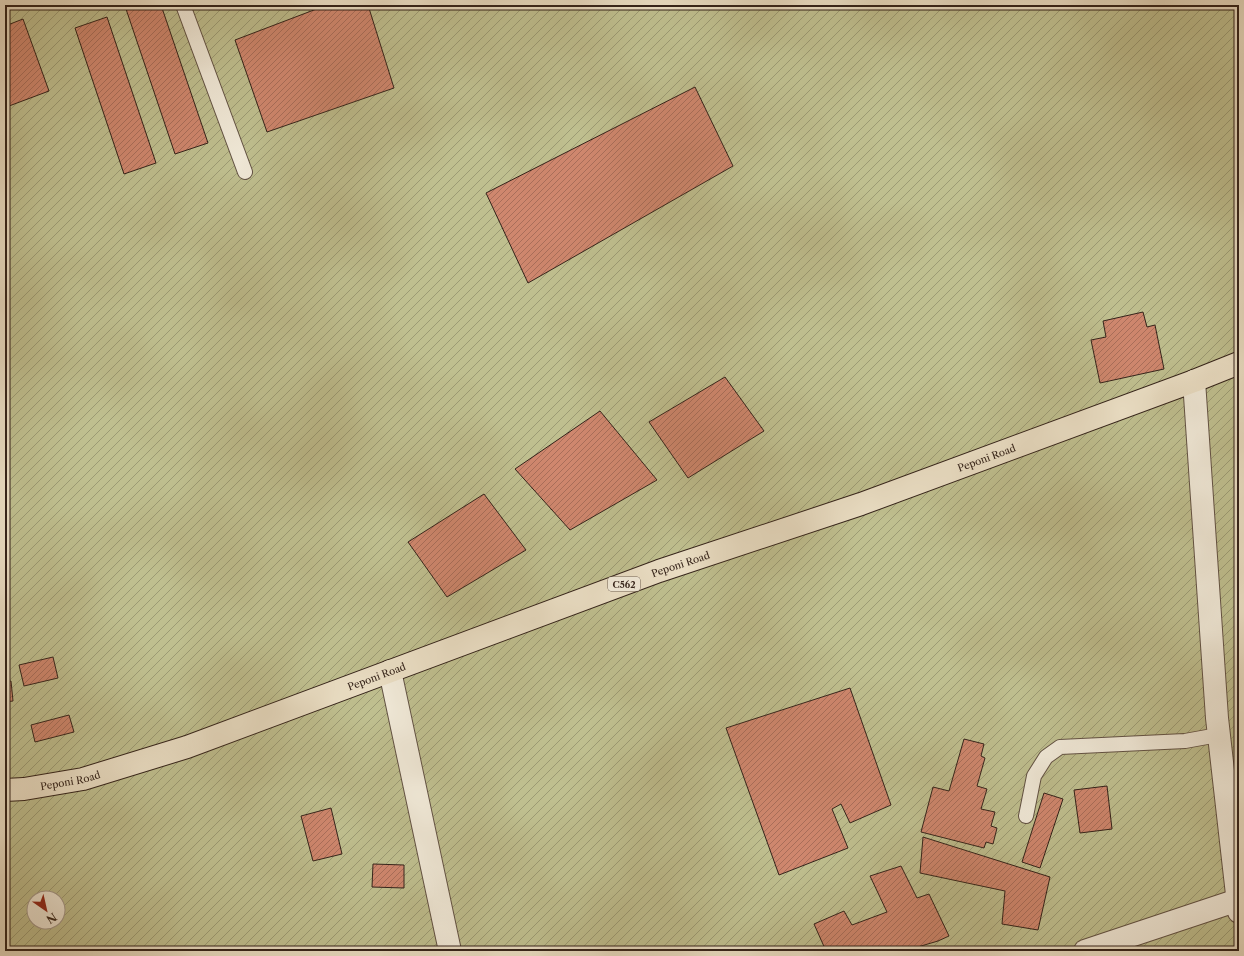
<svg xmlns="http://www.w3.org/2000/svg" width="1244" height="956" font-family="'Libre Caslon Text',serif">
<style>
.garden{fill:url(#garden-furrows);stroke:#7a7154;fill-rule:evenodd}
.building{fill:url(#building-hatch);stroke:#34231a}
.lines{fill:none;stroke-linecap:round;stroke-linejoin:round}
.service-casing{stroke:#625244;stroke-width:16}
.minor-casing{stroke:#625244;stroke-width:24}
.primary-casing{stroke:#34231a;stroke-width:24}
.service{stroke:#f1ead9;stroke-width:14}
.minor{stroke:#f1ead9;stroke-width:22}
.primary{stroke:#eadec4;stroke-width:22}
.labels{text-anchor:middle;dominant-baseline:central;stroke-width:3.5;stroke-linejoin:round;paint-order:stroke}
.shield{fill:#f1ead9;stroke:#6d5f53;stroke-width:1}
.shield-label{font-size:9px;font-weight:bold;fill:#34231a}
.street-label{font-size:10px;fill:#34231a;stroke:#f1ead9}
</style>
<defs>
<pattern id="garden-furrows" width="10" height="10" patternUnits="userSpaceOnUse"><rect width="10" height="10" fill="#bfbf8f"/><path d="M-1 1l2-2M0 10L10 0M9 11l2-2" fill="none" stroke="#9c9b74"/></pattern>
<pattern id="building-hatch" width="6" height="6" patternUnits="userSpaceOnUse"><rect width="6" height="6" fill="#cf876e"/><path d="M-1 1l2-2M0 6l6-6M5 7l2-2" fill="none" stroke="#a96e5a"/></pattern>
</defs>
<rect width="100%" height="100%" fill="#eadec4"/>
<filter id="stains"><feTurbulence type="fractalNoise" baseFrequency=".005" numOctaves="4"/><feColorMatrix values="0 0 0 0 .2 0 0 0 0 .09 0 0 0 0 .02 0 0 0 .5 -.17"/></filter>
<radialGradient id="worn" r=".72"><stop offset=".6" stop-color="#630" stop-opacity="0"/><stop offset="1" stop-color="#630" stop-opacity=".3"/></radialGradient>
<path class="garden" d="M5,5H1239V951H5ZM34,898H58V922H34Z"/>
<g class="building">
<path d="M138,5H161L208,143L175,154L126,9Z"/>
<path d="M327,5H368L394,88L267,132L235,40Z"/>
<path d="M107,17L156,163L124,174L75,28Z"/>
<path d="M23,19L49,91L9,106L5,95V26Z"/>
<path d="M695,87L733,166L528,283L486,193Z"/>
<path d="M1143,312L1147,327L1155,325L1164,369L1100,383L1091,340L1106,337L1103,321Z"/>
<path d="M725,377L764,431L688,478L649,422Z"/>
<path d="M600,411L657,480L570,530L515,469Z"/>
<path d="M484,494L526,550L447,597L408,542Z"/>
<path d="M53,657L58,678L24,686L19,665Z"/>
<path d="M11,681L13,701L5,702V682Z"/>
<path d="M850,688L891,805L850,823L841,804L832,809L848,848L779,875L726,728Z"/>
<path d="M69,715L74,732L35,742L31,725Z"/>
<path d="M964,739L984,744L981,756L985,758L977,786L987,789L981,809L995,812L991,826L997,828L993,844L986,842L984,848L921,832L933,787L949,791Z"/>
<path d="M1107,786L1112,829L1080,833L1074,790Z"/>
<path d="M1044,793L1063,799L1040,868L1022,862Z"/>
<path d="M331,808L342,854L313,861L301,816Z"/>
<path d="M923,837L1050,877L1038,930L1002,924L1005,891L920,873Z"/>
<path d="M373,864L404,865V888L372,887Z"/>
<path d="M901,866L917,898L929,894L949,936L938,941L904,951H826L814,924L844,911L852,925L887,912L870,876Z"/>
</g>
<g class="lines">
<g class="service-casing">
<g id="service">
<path d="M183,5L245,172"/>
<path d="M1026,816L1034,776L1046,757L1060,747L1185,741L1218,735"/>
</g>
</g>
<g class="minor-casing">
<g id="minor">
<path d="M1194,381L1217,718L1239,912"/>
<path d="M390,671L450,951"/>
<path d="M1085,951L1238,900"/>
</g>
</g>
<g class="primary-casing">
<g id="primary">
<path id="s1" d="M5,790L24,789L83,779L187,747L659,571L861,504L1194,381L1239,363"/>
</g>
</g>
<use href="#service" class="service"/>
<use href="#minor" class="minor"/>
<use href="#primary" class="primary"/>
</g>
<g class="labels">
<rect class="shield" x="608" y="577" width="32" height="14" rx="3"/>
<g class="shield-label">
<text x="624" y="584">C562</text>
</g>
<g class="street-label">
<text stroke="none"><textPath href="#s1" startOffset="1038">Peponi Road</textPath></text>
<text stroke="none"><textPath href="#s1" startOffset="714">Peponi Road</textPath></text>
<text stroke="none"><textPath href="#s1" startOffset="390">Peponi Road</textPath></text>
<text stroke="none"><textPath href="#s1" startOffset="66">Peponi Road</textPath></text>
</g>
</g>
<rect width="1244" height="956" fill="none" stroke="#eadec4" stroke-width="20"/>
<rect x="6" y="6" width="1232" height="944" fill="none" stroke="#34231a" stroke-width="2"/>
<rect x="10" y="10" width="1224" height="936" fill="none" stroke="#34231a"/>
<g transform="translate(46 910) rotate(146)"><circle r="19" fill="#f1ead9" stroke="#a59a8d"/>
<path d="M0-3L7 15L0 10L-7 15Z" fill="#8f2418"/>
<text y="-6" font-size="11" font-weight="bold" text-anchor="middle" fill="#34231a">N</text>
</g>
<rect width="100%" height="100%" filter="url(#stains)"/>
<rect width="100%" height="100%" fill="url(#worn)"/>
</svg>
